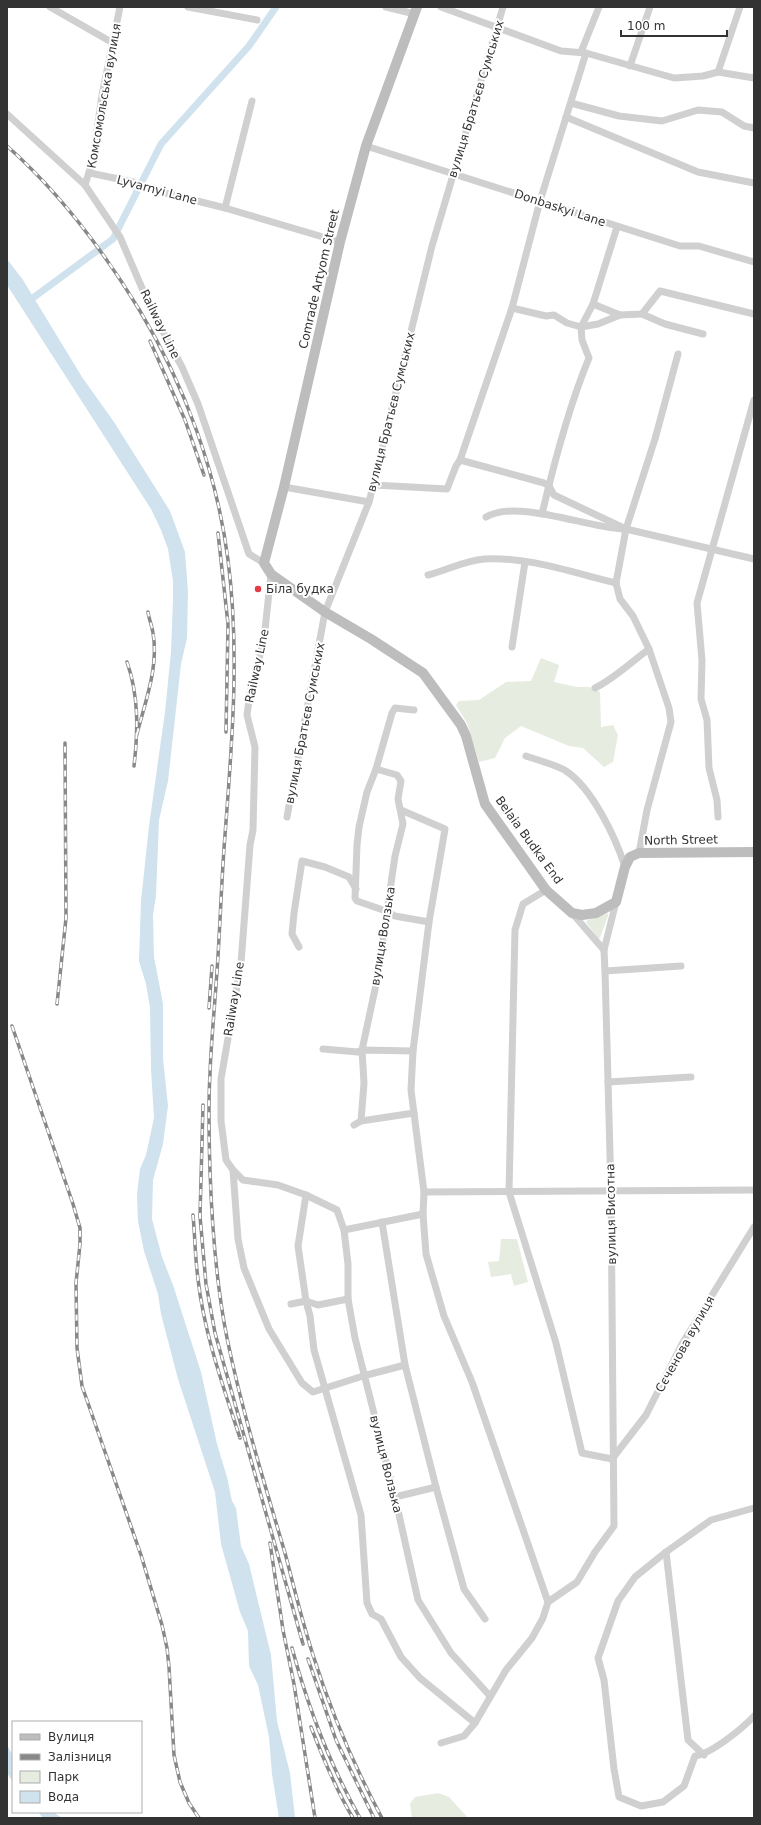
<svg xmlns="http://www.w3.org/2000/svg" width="761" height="1825" font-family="'DejaVu Sans',sans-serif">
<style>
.green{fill:#e6ecdf}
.water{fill:#cfe2ee}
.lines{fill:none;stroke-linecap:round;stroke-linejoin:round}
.canal{stroke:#cfe2ee;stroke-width:7}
.street{stroke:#d0d0d0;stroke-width:7}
.secondary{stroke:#bdbdbd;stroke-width:10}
.rail-casing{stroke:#888;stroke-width:3.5}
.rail{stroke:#fff;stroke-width:2;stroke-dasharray:6;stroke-linecap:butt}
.poi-dot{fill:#e63946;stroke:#fff;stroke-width:1.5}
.labels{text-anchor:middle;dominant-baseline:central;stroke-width:4;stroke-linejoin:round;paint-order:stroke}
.street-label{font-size:12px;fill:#333;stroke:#fff}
.poi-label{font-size:12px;fill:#333;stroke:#fff;text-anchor:start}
</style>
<rect width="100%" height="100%" fill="#fff"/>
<g class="green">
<path d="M541,658L559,665L554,682L577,687H589L600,692L601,727L613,725L618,735L613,762L604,767L583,748L569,746L521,726L505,738L495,758L479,762L467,723L456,705L459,701L479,700L506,682L531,681Z"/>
<path d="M608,913V916L600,938H598L586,922L588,920Z"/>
<path d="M501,1239H517L528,1282L514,1286L511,1274L491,1277L488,1262L499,1261Z"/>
<path d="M438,1793L449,1797L468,1818H412L410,1804L415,1797Z"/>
</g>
<g class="water">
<path d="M7,259L23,280L82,377L114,422L170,511L185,552L188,592L187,638L181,664L168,781L159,820L156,896L153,915L154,957L163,1004V1058L168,1106L163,1144L153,1180L152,1219L162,1257L173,1285L201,1372L217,1444L227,1477L232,1501L236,1508L241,1546L249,1564L271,1655L277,1721L290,1773L295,1818H279L272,1774L269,1737L258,1685L249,1666L248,1631L240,1612L221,1544L215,1492L178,1379L161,1314L158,1294L144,1251L138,1221L137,1194L140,1169L146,1155L154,1118L151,1069L150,1008L146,984L139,961L141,901L149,826L165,712L171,652L173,599V581L168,549L161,530L151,509L7,285Z"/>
<path d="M7,1745L13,1756V1782L7,1773Z"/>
<path d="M38,1812H53L62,1818H43Z"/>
</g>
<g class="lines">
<path class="canal" d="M26,303L113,239L161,144L249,46L276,7"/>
<g class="street">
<path d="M50,7L113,43"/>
<path d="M188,7L257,20"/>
<path d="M386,7L415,14"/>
<path d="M441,7L561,51L586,53L674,78L703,76L718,72L754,78"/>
<path d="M581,52L599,7"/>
<path d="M630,66L650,7"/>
<path d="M718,72L740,7"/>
<path d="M571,103L619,116L662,121L698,110L722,112L744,126L754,128"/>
<path d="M7,114L85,185L120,237L151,309L182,367L198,404L249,554L264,563"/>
<path d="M566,117L698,172L754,183"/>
<path d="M366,146L680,246H699L754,262"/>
<path d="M90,173L133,182L146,188L225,208L340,242"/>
<path d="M85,185L93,159L102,95L120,7"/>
<path d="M225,208L252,101"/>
<path d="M593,304L620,315L642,314L660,291L754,314"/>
<path d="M512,308L546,316L554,315L567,323L581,327L598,324L620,315"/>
<path d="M642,314L665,324L703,334"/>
<path d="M460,460L544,483L549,486L554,495L626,529L754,559"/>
<path d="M374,485L447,489L456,466L460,460L512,308L540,201L586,53"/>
<path d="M284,487L369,502"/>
<path d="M542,514C554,463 569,406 589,358L582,340L581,327L593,304L617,227"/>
<path d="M486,517C518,499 585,527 622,529"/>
<path d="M271,574L264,639L250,693L247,715L255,747L253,830L250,845L241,963L221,1079V1121L226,1160L233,1170L238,1239L244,1268L269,1329L302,1383L313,1392L363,1376L405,1365"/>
<path d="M428,575C448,570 463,561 484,559C527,556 574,573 616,583"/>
<path d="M512,647L525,562"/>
<path d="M595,688C615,678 630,663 649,649"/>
<path d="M414,710L395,708L392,713L376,769L367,792L359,827L357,845L355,898L357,901L386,911L395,916L429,922"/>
<path d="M526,756C537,760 557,765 566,771C592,788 616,838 625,867"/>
<path d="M401,810L445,829L429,922L413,1051L411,1090L424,1192L423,1214L426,1254L444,1316L472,1382L548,1602L543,1618L532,1638L506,1670L475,1723L464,1736L441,1743"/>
<path d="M287,817L325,612L369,502L432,246L503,7"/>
<path d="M718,817L717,800L709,768L707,720L701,699L702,660L697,603L754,400"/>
<path d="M639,853L647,810L671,722L669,708L649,649L633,616L620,599L616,583L626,529L655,439L678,354"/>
<path d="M546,890L523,904L515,930L509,1192L556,1343L582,1453L612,1459L646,1415L682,1344L754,1227"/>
<path d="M299,947L292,934L294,913L302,861L325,867L349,877L356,889"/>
<path d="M604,950L616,902"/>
<path d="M605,971L681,966"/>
<path d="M323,1049L358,1052L362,1050L413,1051"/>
<path d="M608,1082L691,1077"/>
<path d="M361,1121L364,1083L362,1050L377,980L395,856L403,824L398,799L401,781L397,775L376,769"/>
<path d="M354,1125L361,1121L414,1113"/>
<path d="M233,1170L243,1180L278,1185L306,1195L337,1210L344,1230L348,1264V1299L355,1338L395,1497L418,1600L451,1653L490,1696"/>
<path d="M424,1192L754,1190"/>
<path d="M306,1195L298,1246L306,1301L310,1316L314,1350L361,1515L367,1603L372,1614L381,1619L401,1657L420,1678L475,1723"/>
<path d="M382,1222L405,1365L436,1487L464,1589L485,1619"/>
<path d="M344,1230L423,1214"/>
<path d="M291,1304L306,1301L318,1305L348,1299"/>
<path d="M395,1497L436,1487"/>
<path d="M754,1508L711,1520L666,1552L635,1577L618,1601L598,1658L604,1680L614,1769L619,1797L641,1806L663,1802L684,1786L695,1756C711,1754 743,1728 754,1716"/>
<path d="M666,1552L688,1740L704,1755"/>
<path d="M548,1602L577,1582L595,1552L614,1526L611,1191L605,971L604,950L572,913"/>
</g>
<path class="secondary" d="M417,7L366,146L340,242L284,487L264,563L271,574L325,612L371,639L423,673L461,725L466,736L485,804L546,890L572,913L582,915L596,913L616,902L625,867L630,857L639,853L754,852"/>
<g class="rail-casing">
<g id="rail">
<path d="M7,146C60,193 103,250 140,311C185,386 217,473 228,560C240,652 232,743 225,835C221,885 220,935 216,985C214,1015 211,1044 210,1074C208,1106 209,1139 210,1171C212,1227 216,1283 227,1338C242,1411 264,1482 285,1553C294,1587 302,1621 313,1655C331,1712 354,1766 382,1818"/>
<path d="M150,341L185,420L204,475"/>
<path d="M218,533L228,624L226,732"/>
<path d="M127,662C139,696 138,731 134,766"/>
<path d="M137,734C145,702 159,667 153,633C152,626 149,619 148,612"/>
<path d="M57,1004L66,918L65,743"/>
<path d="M209,1008L212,966"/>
<path d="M12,1026L73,1204L80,1228V1244L76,1283L77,1348L82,1386L141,1555L162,1625L167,1648L169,1667L174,1755L180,1782L189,1803L199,1818"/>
<path d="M203,1105L200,1216L206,1284L215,1333L303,1644"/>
<path d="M193,1215C195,1236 195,1257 198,1279C204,1333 223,1386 240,1438"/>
<path d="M270,1543L283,1630L294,1684L315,1818"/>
<path d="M292,1648C308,1707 330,1765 360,1818"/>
<path d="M308,1659L336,1740L374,1818"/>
<path d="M311,1727C323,1758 336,1790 353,1818"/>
</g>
</g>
<use href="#rail" class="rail"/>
</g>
<circle class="poi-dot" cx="258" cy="589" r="4"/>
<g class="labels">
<g class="street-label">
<text transform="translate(104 96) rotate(-80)">Комсомольська вулиця</text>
<text transform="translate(476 99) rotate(-73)">вулиця Братьєв Сумських</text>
<text transform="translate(157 190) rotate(15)">Lyvarnyi Lane</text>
<text transform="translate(560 208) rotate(18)">Donbaskyi Lane</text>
<text transform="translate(319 279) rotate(-77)">Comrade Artyom Street</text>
<text transform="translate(160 324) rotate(64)">Railway Line</text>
<text transform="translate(391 412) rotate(-76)">вулиця Братьєв Сумських</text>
<text transform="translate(257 666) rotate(-78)">Railway Line</text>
<text transform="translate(305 723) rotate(-79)">вулиця Братьєв Сумських</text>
<text transform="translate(529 840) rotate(54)">Belaia Budka End</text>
<text transform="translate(681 840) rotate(-1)">North Street</text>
<text transform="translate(383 936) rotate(-81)">вулиця Волзька</text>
<text transform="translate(234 999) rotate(-81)">Railway Line</text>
<text transform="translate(611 1214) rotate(-91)">вулиця Висотна</text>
<text transform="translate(685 1344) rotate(-61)">Сєченова вулиця</text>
<text transform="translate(386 1464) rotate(76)">вулиця Волзька</text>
</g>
<g class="poi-label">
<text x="266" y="589">Біла будка</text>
</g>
</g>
<rect width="761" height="1825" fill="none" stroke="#333333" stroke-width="16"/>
<rect x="12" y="1721" width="130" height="92" fill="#ffffff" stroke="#adadad"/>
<rect x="20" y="1734" width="20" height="6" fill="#bdbdbd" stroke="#adadad"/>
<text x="48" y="1741" font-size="12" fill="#333333">Вулиця</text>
<rect x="20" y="1754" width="20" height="6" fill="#888888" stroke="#adadad"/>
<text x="48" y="1761" font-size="12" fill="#333333">Залізниця</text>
<rect x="20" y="1771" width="20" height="12" fill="#e6ecdf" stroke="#adadad"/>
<text x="48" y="1781" font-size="12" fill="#333333">Парк</text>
<rect x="20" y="1791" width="20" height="12" fill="#cfe2ee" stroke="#adadad"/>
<text x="48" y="1801" font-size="12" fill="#333333">Вода</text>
<path d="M621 30v6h106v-6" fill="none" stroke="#333333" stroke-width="2"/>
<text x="627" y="30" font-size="12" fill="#333333" stroke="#ffffff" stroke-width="3" paint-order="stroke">100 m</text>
</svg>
